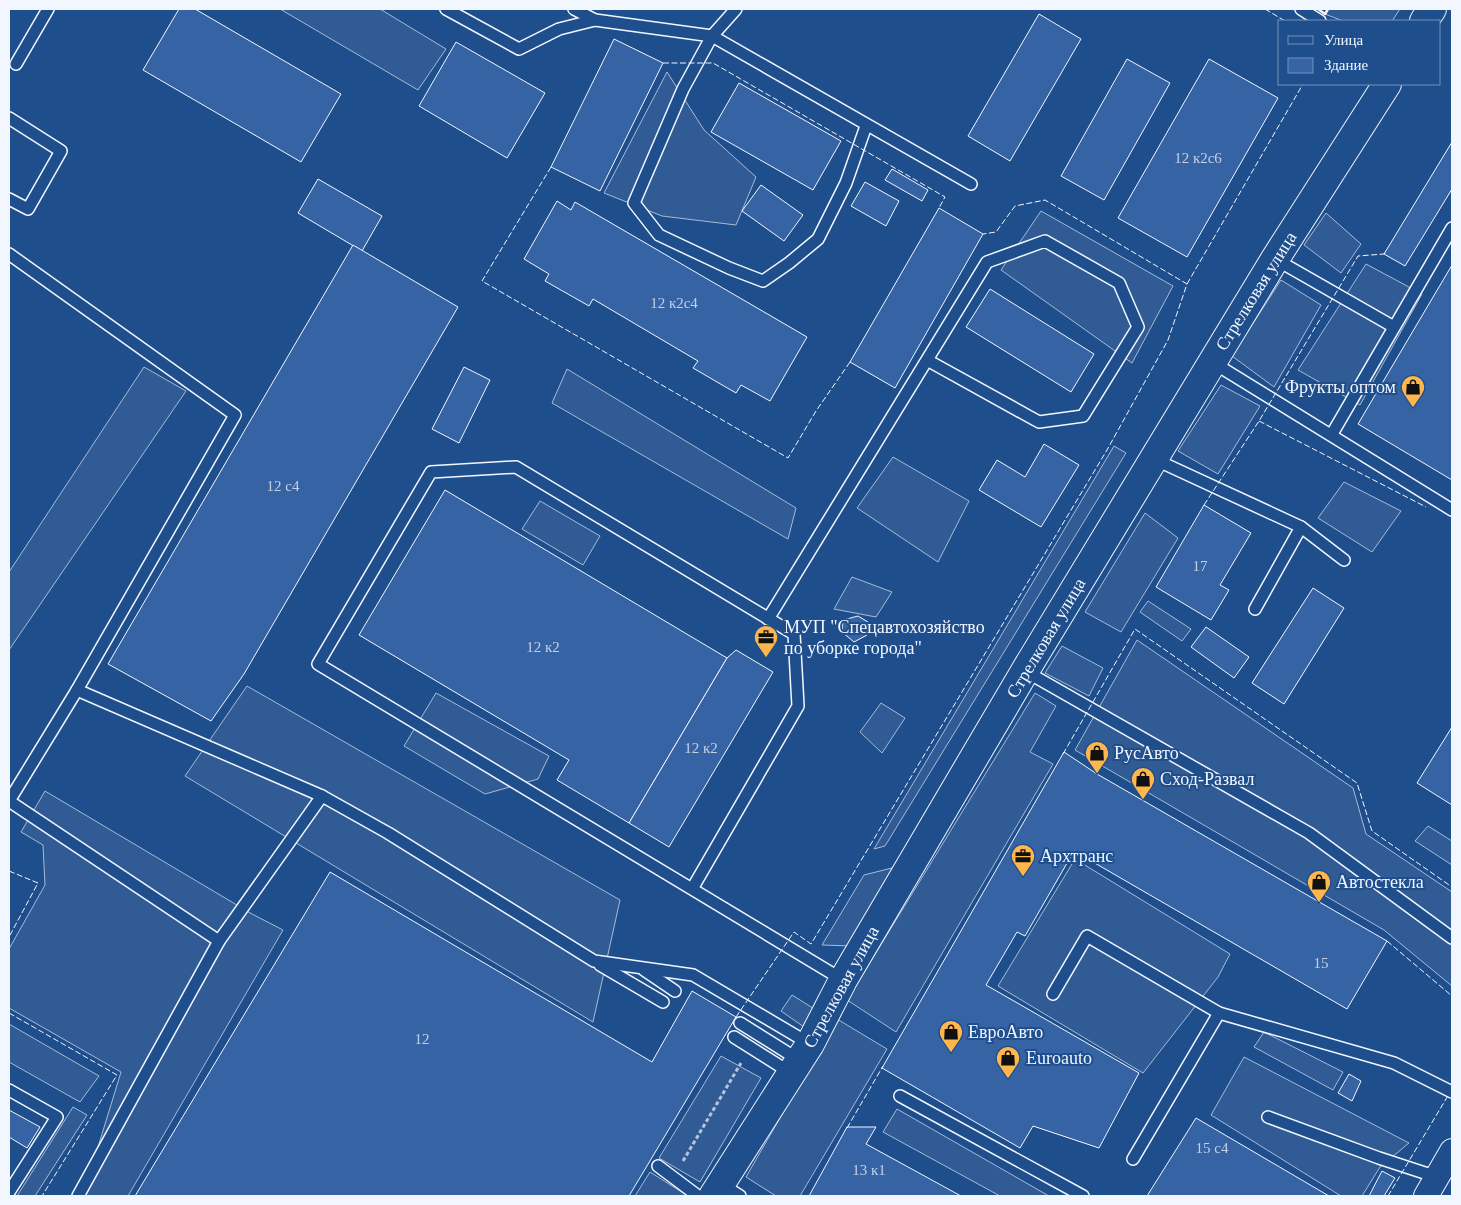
<svg xmlns="http://www.w3.org/2000/svg" width="1461" height="1205" font-family="Georgia,serif">
<style>
.built{fill:#305b95;stroke:#a8bbd7}
.building{fill:#3563a3;stroke:#f2f6ff}
.lines{fill:none;stroke-linecap:round;stroke-linejoin:round}
.service-casing{stroke:#f2f6ff;stroke-width:14}
.minor-casing{stroke:#f2f6ff;stroke-width:26}
.tertiary-casing{stroke:#f2f6ff;stroke-width:30}
.path{stroke:#b3c4dc;stroke-width:3;stroke-dasharray:4 2.5;stroke-linecap:butt}
.service{stroke:#1f4e8c;stroke-width:11}
.minor{stroke:#1f4e8c;stroke-width:24}
.tertiary{stroke:#1f4e8c;stroke-width:28}
.fence{stroke:#f2f6ff;stroke-width:1;stroke-dasharray:6 2.5;stroke-linecap:butt}
.wall{stroke:#f2f6ff;stroke-width:2.5}
.labels{text-anchor:middle;dominant-baseline:central;stroke-width:4;stroke-linejoin:round;paint-order:stroke}
.number-label{font-size:15px;fill:#c3d1e8}
.street-label{font-size:18px;fill:#f2f6ff;stroke:#1f4e8c}
.poi-label{font-size:18px;fill:#f2f6ff;stroke:#1f4e8c;text-anchor:start}
</style>
<rect width="100%" height="100%" fill="#1f4e8c"/>
<g class="built">
<path d="M280,9H380L446,49L418,90Z"/>
<path d="M1328,9H1400L1392,21H1343L1325,14Z"/>
<path d="M667,72L704,130L756,177L736,225L662,216L604,193Z"/>
<path d="M1041,211L1173,286L1132,363L1001,270Z"/>
<path d="M1326,213L1361,244L1341,273L1304,245Z"/>
<path d="M1366,264L1422,294L1360,405L1298,370Z"/>
<path d="M1281,280L1321,305L1274,387L1232,356Z"/>
<path d="M144,367L186,391L9,650V572Z"/>
<path d="M567,369L796,508L788,539L552,403Z"/>
<path d="M1221,385L1260,406L1218,474L1178,451Z"/>
<path d="M1114,446L1126,453L885,846L874,849Z"/>
<path d="M893,457L969,501L938,562L857,508Z"/>
<path d="M1344,482L1401,511L1372,552L1318,518Z"/>
<path d="M540,501L600,536L583,565L522,529Z"/>
<path d="M1145,513L1178,538L1121,632L1085,612Z"/>
<path d="M852,577L892,592L876,617L834,609Z"/>
<path d="M1148,601L1191,629L1182,641L1140,612Z"/>
<path d="M1137,640L1353,788L1366,834L1452,892V986L1384,930L1075,750Z"/>
<path d="M1062,646L1103,668L1089,696L1045,673Z"/>
<path d="M247,686L620,900L593,1022L185,776Z"/>
<path d="M436,693L549,756L538,779L485,794L404,746Z"/>
<path d="M1035,693L1056,706L1030,752L1053,764L896,1032L847,1000Z"/>
<path d="M881,703L905,718L882,753L860,732Z"/>
<path d="M45,791L252,914L283,930L128,1196H83L121,1072L9,1008V949L45,885L43,845L21,832Z"/>
<path d="M1428,826L1452,841V865L1415,841Z"/>
<path d="M1075,859L1230,954L1218,977L1143,1073L998,986Z"/>
<path d="M896,867L851,946L822,945L864,875Z"/>
<path d="M792,995L816,1010L804,1027L781,1011Z"/>
<path d="M837,1019L887,1049L800,1196H776L746,1177Z"/>
<path d="M9,1024L99,1076L80,1102L9,1062Z"/>
<path d="M1264,1032L1343,1072L1333,1090L1254,1047Z"/>
<path d="M721,1056L761,1078L700,1182L659,1158Z"/>
<path d="M1244,1057L1409,1143L1380,1167L1362,1196H1341L1211,1115Z"/>
<path d="M73,1107L87,1115L35,1196H17Z"/>
<path d="M897,1109L1049,1196H1000L883,1132Z"/>
<path d="M650,1172L688,1196H635Z"/>
</g>
<g class="building">
<path d="M179,9H195L341,94L301,162L143,70Z"/>
<path d="M1039,14L1081,39L1010,161L968,136Z"/>
<path d="M614,39L663,63L600,191L551,167Z"/>
<path d="M456,42L545,93L507,158L419,106Z"/>
<path d="M1127,59L1170,83L1104,200L1061,176Z"/>
<path d="M1209,59L1278,98L1187,257L1118,218Z"/>
<path d="M739,83L841,141L813,190L711,132Z"/>
<path d="M1452,142V189L1405,266L1384,254Z"/>
<path d="M892,169L928,190L922,201L885,180Z"/>
<path d="M318,179L382,216L362,251L298,213Z"/>
<path d="M865,182L899,201L886,226L851,206Z"/>
<path d="M761,185L803,215L784,241L742,211Z"/>
<path d="M557,201L571,210L575,202L807,337L770,401L741,385L736,393L693,368L698,361L593,299L589,306L545,281L549,274L524,259Z"/>
<path d="M939,208L983,234L895,388L850,362Z"/>
<path d="M353,245L458,307L244,674L211,721L108,664Z"/>
<path d="M1452,265V480L1358,424Z"/>
<path d="M990,289L1094,354L1071,392L966,327Z"/>
<path d="M464,367L490,380L459,443L432,429Z"/>
<path d="M1044,444L1079,465L1041,527L979,490L997,460L1025,477Z"/>
<path d="M445,490L727,658L629,823L557,780L569,760L359,635Z"/>
<path d="M1204,505L1251,533L1220,585L1229,590L1211,620L1156,587Z"/>
<path d="M1313,588L1344,608L1284,704L1252,683Z"/>
<path d="M858,616L868,622L867,635L854,642L842,632L843,620Z"/>
<path d="M1206,627L1249,657L1234,678L1191,647Z"/>
<path d="M736,650L773,672L669,847L629,823L727,658Z"/>
<path d="M1452,727V805L1417,783Z"/>
<path d="M1064,752L1097,774L1387,941L1347,1009L1074,851L1025,936L1017,932L986,985L1139,1073L1099,1148L1033,1126L1020,1148L882,1068Z"/>
<path d="M330,872L652,1062L692,991L736,1017L629,1196H135Z"/>
<path d="M1349,1074L1361,1081L1352,1101L1338,1093Z"/>
<path d="M9,1110L40,1127L27,1148L9,1137Z"/>
<path d="M1196,1118L1329,1196H1147Z"/>
<path d="M847,1127H876L866,1144L961,1196H809Z"/>
<path d="M1382,1171L1395,1178L1384,1196H1369Z"/>
</g>
<g class="lines">
<g class="service-casing">
<g id="service">
<path d="M446,9L519,49L559,29L595,20"/>
<path d="M574,9L595,20L712,36L971,184"/>
<path d="M736,9L712,36L683,89L634,203L659,235L729,268L763,281L789,263L818,239L846,183L866,126"/>
<path d="M1301,9L1320,21"/>
<path d="M16,64L48,9"/>
<path d="M9,118L61,151L28,209L9,199"/>
<path d="M9,254L235,415L77,690L9,801"/>
<path d="M1275,259L1394,327"/>
<path d="M1212,362L1452,510"/>
<path d="M1332,434L1452,228"/>
<path d="M1154,459L1301,527L1344,560"/>
<path d="M1255,609L1301,527"/>
<path d="M768,619L987,262L1045,241L1119,283L1138,327L1083,416L1039,422L927,360"/>
<path d="M1025,671L1309,833L1452,938"/>
<path d="M77,690L322,796"/>
<path d="M9,801L219,941"/>
<path d="M692,889L798,706L794,634L516,467L431,472L318,664L843,980"/>
<path d="M600,965L663,1002"/>
<path d="M644,970L675,991"/>
<path d="M1053,994L1087,936L1219,1013"/>
<path d="M740,1023L799,1060"/>
<path d="M734,1037L791,1073"/>
<path d="M9,1090L57,1117L9,1192"/>
<path d="M900,1096L1083,1196"/>
<path d="M1268,1117L1379,1158L1437,1177"/>
<path d="M1133,1159L1219,1013L1394,1063L1452,1092"/>
<path d="M658,1166L698,1196"/>
<path d="M721,1184L740,1196"/>
<path d="M78,1196L219,941L322,796L388,833L594,961L693,975L810,1044"/>
</g>
</g>
<g class="minor-casing">
<path id="minor" d="M1426,1196L1452,1151"/>
</g>
<g class="tertiary-casing">
<g id="tertiary">
<path d="M1424,21L1432,9"/>
<path d="M713,1196L810,1044L843,980L1025,671L1275,259L1387,84"/>
</g>
</g>
<path class="path" d="M683,1161L741,1063"/>
<use href="#service" class="service"/>
<use href="#minor" class="minor"/>
<use href="#tertiary" class="tertiary"/>
<g class="fence">
<path d="M1265,9L1285,21"/>
<path d="M663,63H713L945,197L939,208"/>
<path d="M551,167L482,281L788,458L816,411L850,362"/>
<path d="M1187,284L1303,84"/>
<path d="M1259,421L1426,507"/>
<path d="M1204,505L1259,421L1358,256L1384,254L1386,251"/>
<path d="M1063,754L1135,629L1357,783L1372,831L1452,887"/>
<path d="M9,871L38,883L9,937"/>
<path d="M1387,941L1452,996"/>
<path d="M9,1013L117,1075L42,1196"/>
<path d="M736,1017L794,932L811,944L1107,450L1168,340L1187,284L1045,200L1015,206L996,232L983,234"/>
<path d="M847,1128L883,1066"/>
<path d="M1388,1196L1449,1094"/>
</g>
<path class="wall" d="M1318,9L1325,14L1328,9"/>
</g>
<defs>
<g id="shop-pin" transform="scale(1.25)"><path d="M0 17L-7.5 6A9.5 9.5 0 1 1 7.5 6Z" fill="#ffb74d" stroke="#1f4e8c"/><path d="M-5-2.5h2.3a2.7 3.5 0 0 1 5.4 0H5L5.5 6h-11ZM-1.5-2.5h3a1.5 2.3 0 0 0-3 0Z" fill="#111"/></g>
<g id="office-pin" transform="scale(1.25)"><path d="M0 17L-7.5 6A9.5 9.5 0 1 1 7.5 6Z" fill="#ffb74d" stroke="#1f4e8c"/><path d="M-6-3h4V-5.5h4V-3h4V5H-6ZM-1-4.5V-3h2v-1.5ZM-6 0V1H6V0Z" fill="#111"/></g>
</defs>
<g fill-rule="evenodd">
<use href="#shop-pin" x="1413" y="387"/>
<use href="#office-pin" x="766" y="637"/>
<use href="#shop-pin" x="1097" y="753"/>
<use href="#shop-pin" x="1143" y="779"/>
<use href="#office-pin" x="1023" y="856"/>
<use href="#shop-pin" x="1319" y="882"/>
<use href="#shop-pin" x="951" y="1032"/>
<use href="#shop-pin" x="1008" y="1058"/>
</g>
<g class="labels">
<g class="number-label">
<text x="1198" y="158">12 к2с6</text>
<text x="674" y="303">12 к2с4</text>
<text x="283" y="486">12 с4</text>
<text x="1200" y="566">17</text>
<text x="543" y="647">12 к2</text>
<text x="701" y="748">12 к2</text>
<text x="1321" y="963">15</text>
<text x="422" y="1039">12</text>
<text x="1212" y="1148">15 с4</text>
<text x="869" y="1170">13 к1</text>
</g>
<g class="street-label">
<text transform="translate(1256 291) rotate(-58)">Стрелковая улица</text>
<text transform="translate(1046 638) rotate(-59)">Стрелковая улица</text>
<text transform="translate(841 987) rotate(-61)">Стрелковая улица</text>
</g>
<g class="poi-label">
<text x="1396" y="387" text-anchor="end">Фрукты оптом</text>
<text x="784" y="627">МУП "Спецавтохозяйство<tspan x="784" dy="21">по уборке города"</tspan></text>
<text x="1114" y="753">РусАвто</text>
<text x="1160" y="779">Сход-Развал</text>
<text x="1040" y="856">Архтранс</text>
<text x="1336" y="882">Автостекла</text>
<text x="968" y="1032">ЕвроАвто</text>
<text x="1026" y="1058">Euroauto</text>
</g>
</g>
<rect width="1461" height="1205" fill="none" stroke="#f2f6ff" stroke-width="20"/>
<rect x="1278" y="20" width="162" height="65" fill="#1f4e8c" stroke="#7391ba"/>
<rect x="1288" y="36" width="25" height="8" fill="#1f4e8c" stroke="#7391ba"/>
<text x="1324" y="45" font-size="15" fill="#f2f6ff">Улица</text>
<rect x="1288" y="58" width="25" height="15" fill="#3563a3" stroke="#7391ba"/>
<text x="1324" y="70" font-size="15" fill="#f2f6ff">Здание</text>
</svg>
